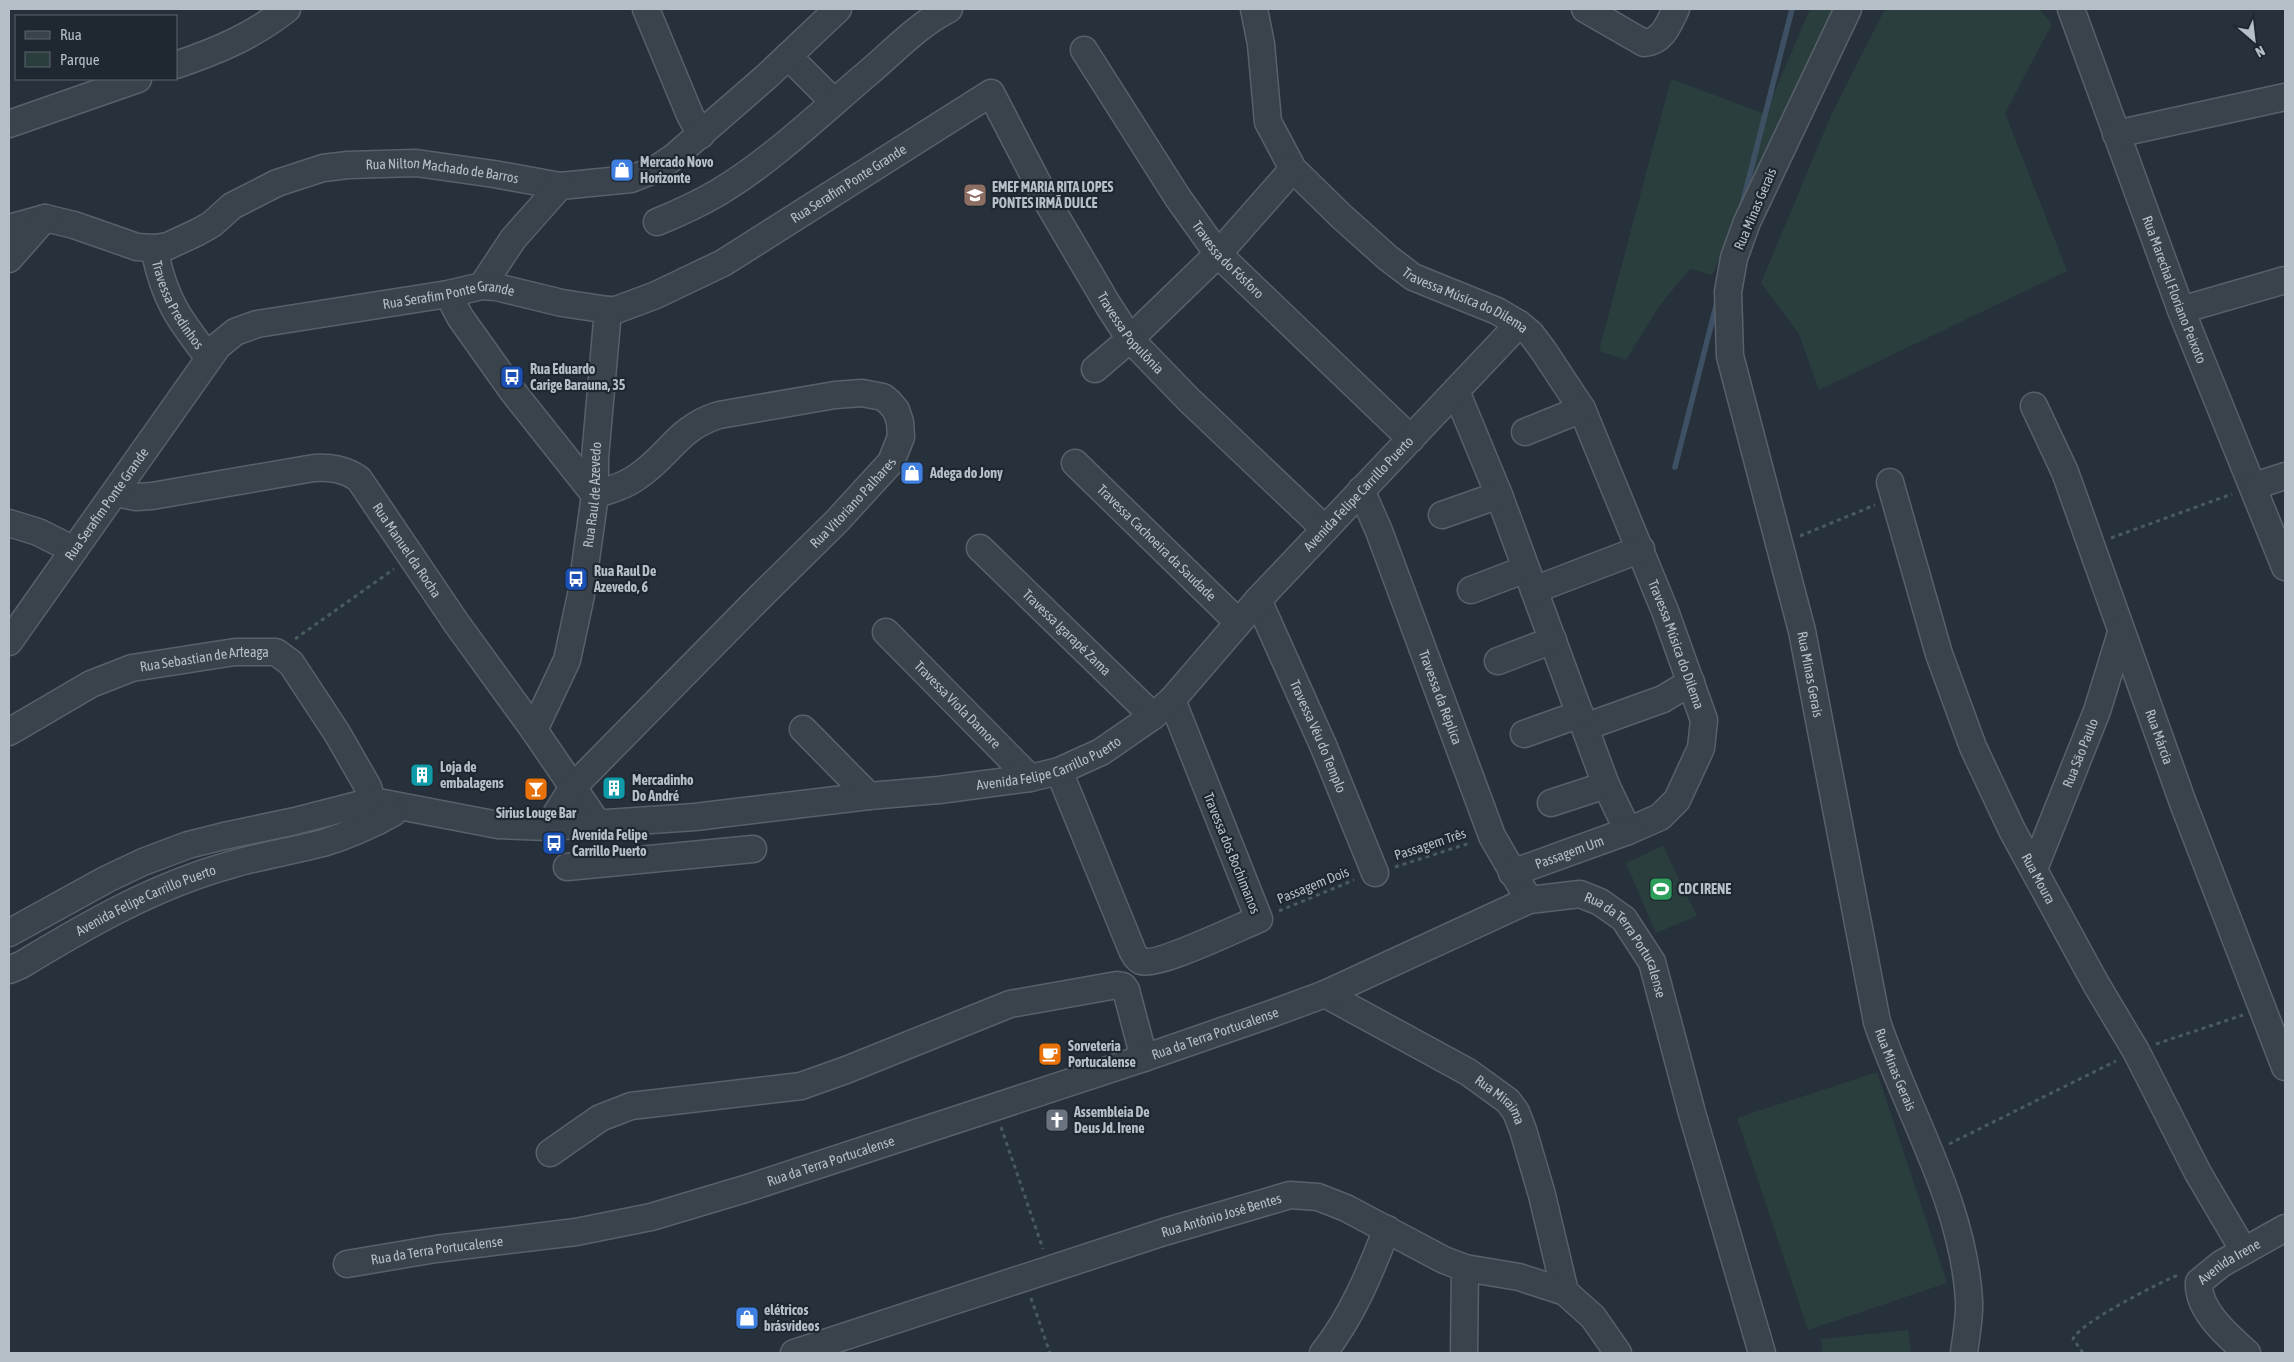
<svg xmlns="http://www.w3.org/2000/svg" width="2294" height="1362" font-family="'Asap Condensed',sans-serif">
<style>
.green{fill:#2a3e3e}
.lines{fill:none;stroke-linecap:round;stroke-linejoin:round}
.stream{stroke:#3e5063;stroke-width:5.5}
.minor-casing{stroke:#58616a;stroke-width:29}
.path{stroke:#495b5c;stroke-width:3;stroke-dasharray:4 4;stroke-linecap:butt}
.minor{stroke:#3a434c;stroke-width:26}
.labels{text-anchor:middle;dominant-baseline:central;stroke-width:4.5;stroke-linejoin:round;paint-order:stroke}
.poi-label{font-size:14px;font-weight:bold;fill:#b6bec7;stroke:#1f2831;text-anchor:start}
.street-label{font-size:14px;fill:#b6bec7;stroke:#1f2831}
</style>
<rect width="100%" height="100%" fill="#27313c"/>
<g class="green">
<path d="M1810,9H1836L1712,275L1690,269L1660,305L1626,360L1599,351L1671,79L1765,114Z"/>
<path d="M1885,9H2039L2052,24L2005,113L2067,271L1819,390L1799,334L1761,283L1832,113Z"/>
<path d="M1663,846L1697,916L1656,933L1626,863Z"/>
<path d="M1877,1072L1947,1283L1808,1330L1737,1118Z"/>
<path d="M1908,1330L1911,1353H1823L1821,1339Z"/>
</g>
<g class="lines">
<g class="stream">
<path d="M1742,205L1792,9"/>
<path d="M1675,467L1717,302"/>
</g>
<g class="minor-casing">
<g id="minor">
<path d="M646,9L690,115L701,135"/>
<path id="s1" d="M1254,9L1261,44L1268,122L1293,169L1341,216L1388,258L1413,277L1497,311L1519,324L1531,334L1543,350L1582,409L1665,611L1704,720L1701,748L1677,800L1660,817L1628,831L1606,785L1499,495L1456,391"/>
<path d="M1585,9L1644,43C1663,42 1669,23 1676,9"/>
<path id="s2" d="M1848,9L1747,222L1734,258L1728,292L1730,356L1802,631L1877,1022C1908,1114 1963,1201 1969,1300C1970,1318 1966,1336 1964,1353"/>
<path id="s3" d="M2071,9L2181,310L2285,567"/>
<path id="s4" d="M1084,50L1178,198L1218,254L1411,439"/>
<path d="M788,56L834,102"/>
<path d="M176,65C217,51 253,36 287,9"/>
<path d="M9,124L138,79"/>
<path d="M2116,134L2285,97"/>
<path d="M657,222C679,213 699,204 719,192C771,161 822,112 868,73C894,51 919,24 949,9"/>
<path id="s5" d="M9,228L45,218L74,225L137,247L154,248L168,246L198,232L212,224L232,206L277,183L323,168L348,165L416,163L494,174L560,186L631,179L656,169L674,157L766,77L838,9"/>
<path id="s6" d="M154,248C164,299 178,318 209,358"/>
<path d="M9,259L45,218"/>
<path d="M482,286L513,239L560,186"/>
<path d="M448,294L460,317L514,393L595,495"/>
<path d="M2181,310L2285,280"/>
<path d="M1095,369L1130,339L1218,254L1293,169"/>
<path id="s7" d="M2034,406L2065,472L2183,803L2285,1067"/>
<path d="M1525,432L1582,409"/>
<path id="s8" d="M1075,463L1238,622"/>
<path id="s9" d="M1890,482L1939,654L1973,747L2012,830L2096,984L2136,1051L2198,1173L2244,1251"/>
<path d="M2254,486L2285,476"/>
<path id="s10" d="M1361,490L1379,531L1492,836L1529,900"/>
<path id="s11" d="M116,493L136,497L152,496L314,468C331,467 345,469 359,479L457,624L534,730L598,824"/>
<path d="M1442,515L1499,495"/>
<path d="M9,523L38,532L74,550"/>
<path id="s12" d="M980,548L1153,716"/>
<path d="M1471,590L1526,569"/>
<path d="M1534,590L1641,549"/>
<path id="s13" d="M1258,600L1323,745L1375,873"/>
<path id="s14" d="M886,632L1030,778"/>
<path id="s15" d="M9,642L218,346L235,332L257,324L448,294L482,286L496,287L562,303L608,310H616L656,295L723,263L991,93L1048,203L1108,305L1130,339L1188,399L1325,529"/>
<path d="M1498,661L1553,640"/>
<path d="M1585,727L1663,699L1691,682"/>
<path d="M803,729L869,796"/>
<path id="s16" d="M534,730L567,660L581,595L595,495V458L608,310"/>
<path id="s17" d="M9,732L91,684L132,668L235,652H276L291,663L337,733L368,787L378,821"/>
<path d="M1524,734L1580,714"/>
<path d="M1059,771L1130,945C1132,951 1135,958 1141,961C1158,967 1239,927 1259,919L1172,700"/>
<path d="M1551,803L1606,785"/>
<path id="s18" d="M548,827L573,787L761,596L837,521L891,462L901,437L900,422L896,410L889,402L883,397L862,393L835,395L719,415C677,428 670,455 637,477C625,486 609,490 595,495"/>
<path d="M567,867L753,849"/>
<path id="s19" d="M2034,869L2097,711L2121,633"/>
<path id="s20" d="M1512,873L1628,831"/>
<path id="s21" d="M9,933L107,879L143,862L188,845L224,836L295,821L373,801L498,825L548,827L695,817L869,796L939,790L1030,778L1059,771L1101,752L1153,716L1172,700L1258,600L1519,324"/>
<path id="s22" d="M9,970L21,965C87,925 154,886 230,865C260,856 292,851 323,843C347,836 371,825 393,813"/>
<path id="s23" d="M1325,994L1468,1072L1508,1101L1516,1112L1523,1130L1542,1195L1565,1292"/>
<path d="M550,1153L600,1118L631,1106L801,1086L846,1070L1010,1004L1117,985L1123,986L1126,990L1144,1058"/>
<path id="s24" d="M347,1264L436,1249L576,1232L651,1217L745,1189L1144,1058L1268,1015L1325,994L1529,900L1580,894L1600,902L1624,919L1652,962L1692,1113L1762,1353"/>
<path id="s25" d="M794,1353L1164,1232L1290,1195L1318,1197L1346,1208L1444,1260L1465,1268L1519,1277L1565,1292L1593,1317L1618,1353"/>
<path d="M1323,1353C1352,1317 1370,1272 1387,1229"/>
<path d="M1464,1353L1465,1268"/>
<path id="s26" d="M2247,1353C2228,1336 2197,1310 2199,1282L2221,1264L2285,1228"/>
</g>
</g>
<g class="path">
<path d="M1800,536L1875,505"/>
<path d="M2111,538L2232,494"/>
<path d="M295,639L394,569"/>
<path d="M1395,867L1470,843"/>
<path d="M1279,911L1354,880"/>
<path d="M2156,1044L2243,1015"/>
<path d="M1001,1127L1043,1249"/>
<path d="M1949,1144L2116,1061"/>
<path d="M1031,1298L1050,1353"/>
<path d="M2083,1353L2073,1339C2079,1323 2159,1283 2178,1275"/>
</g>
<use href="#minor" class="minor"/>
</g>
<defs>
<g id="shop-square" transform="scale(1.25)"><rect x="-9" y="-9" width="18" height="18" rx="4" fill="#3f7fe0" stroke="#1f2831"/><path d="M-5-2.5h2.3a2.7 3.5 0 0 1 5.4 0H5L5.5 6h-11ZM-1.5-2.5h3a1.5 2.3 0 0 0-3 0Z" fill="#fff"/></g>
<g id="school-square" transform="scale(1.25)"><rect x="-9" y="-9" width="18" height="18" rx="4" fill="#8d6e63" stroke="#1f2831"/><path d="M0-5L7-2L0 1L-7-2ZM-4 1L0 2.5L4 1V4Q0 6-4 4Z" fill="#fff"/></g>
<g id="bus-square" transform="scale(1.25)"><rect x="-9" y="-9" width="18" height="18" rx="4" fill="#1a4fb4" stroke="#1f2831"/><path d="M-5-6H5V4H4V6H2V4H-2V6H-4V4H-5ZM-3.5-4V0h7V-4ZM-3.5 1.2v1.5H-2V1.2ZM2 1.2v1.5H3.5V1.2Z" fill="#fff"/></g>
<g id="building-square" transform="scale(1.25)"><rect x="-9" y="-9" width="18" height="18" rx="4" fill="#0f9aa8" stroke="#1f2831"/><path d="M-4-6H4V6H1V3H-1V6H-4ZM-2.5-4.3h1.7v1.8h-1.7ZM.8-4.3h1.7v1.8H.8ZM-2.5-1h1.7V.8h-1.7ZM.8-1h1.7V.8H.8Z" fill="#fff"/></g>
<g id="bar-square" transform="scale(1.25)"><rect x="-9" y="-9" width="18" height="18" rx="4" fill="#e8710a" stroke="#1f2831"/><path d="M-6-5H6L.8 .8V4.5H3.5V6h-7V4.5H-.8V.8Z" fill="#fff"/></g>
<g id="stadium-square" transform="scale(1.25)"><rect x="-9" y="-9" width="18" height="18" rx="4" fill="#2e9e5b" stroke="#1f2831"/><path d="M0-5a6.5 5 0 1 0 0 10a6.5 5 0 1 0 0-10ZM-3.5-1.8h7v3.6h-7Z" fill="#fff"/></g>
<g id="cafe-square" transform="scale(1.25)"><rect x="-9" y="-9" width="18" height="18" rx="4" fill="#e8710a" stroke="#1f2831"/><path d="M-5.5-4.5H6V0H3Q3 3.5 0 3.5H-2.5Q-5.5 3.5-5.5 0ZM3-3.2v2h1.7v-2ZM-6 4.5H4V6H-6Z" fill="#fff"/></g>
<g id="church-square" transform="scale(1.25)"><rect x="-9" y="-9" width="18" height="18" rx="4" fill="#6b7280" stroke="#1f2831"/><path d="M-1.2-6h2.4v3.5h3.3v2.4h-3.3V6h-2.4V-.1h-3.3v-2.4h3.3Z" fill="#fff"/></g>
</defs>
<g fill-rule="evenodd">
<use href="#shop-square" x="622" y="170"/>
<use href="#school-square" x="975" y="195"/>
<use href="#bus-square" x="512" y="377"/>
<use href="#shop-square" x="912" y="473"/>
<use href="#bus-square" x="576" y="579"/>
<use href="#building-square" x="422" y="775"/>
<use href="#building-square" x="614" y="788"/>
<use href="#bar-square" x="536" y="789"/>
<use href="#bus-square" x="554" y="843"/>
<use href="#stadium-square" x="1661" y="889"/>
<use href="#cafe-square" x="1050" y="1054"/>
<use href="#church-square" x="1057" y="1120"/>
<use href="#shop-square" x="747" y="1318"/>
</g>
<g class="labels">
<g class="poi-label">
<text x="640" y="162">Mercado Novo<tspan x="640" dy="16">Horizonte</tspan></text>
<text x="992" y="187">EMEF MARIA RITA LOPES<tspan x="992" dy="16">PONTES IRMÃ DULCE</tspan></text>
<text x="530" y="369">Rua Eduardo<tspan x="530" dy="16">Carige Barauna, 35</tspan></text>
<text x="930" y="473">Adega do Jony</text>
<text x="594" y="571">Rua Raul De<tspan x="594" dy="16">Azevedo, 6</tspan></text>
<text x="440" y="767">Loja de<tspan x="440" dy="16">embalagens</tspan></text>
<text x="632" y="780">Mercadinho<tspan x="632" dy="16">Do André</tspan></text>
<text x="536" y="813" text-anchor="middle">Sirius Louge Bar</text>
<text x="572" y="835">Avenida Felipe<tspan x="572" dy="16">Carrillo Puerto</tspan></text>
<text x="1678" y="889">CDC IRENE</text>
<text x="1068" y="1046">Sorveteria<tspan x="1068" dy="16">Portucalense</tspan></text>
<text x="1074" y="1112">Assembleia De<tspan x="1074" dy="16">Deus Jd. Irene</tspan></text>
<text x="764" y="1310">elétricos<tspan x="764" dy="16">brásvideos</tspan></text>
</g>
<g class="street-label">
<text stroke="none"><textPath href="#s5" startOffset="460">Rua Nilton Machado de Barros</textPath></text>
<text stroke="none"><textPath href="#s15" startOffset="1038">Rua Serafim Ponte Grande</textPath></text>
<text transform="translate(1755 209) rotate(-67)">Rua Minas Gerais</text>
<text stroke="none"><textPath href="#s4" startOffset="255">Travessa do Fósforo</textPath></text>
<text stroke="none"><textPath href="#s3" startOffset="299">Rua Marechal Floriano Peixoto</textPath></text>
<text stroke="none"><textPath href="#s15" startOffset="602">Rua Serafim Ponte Grande</textPath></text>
<text stroke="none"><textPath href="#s1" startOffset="386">Travessa Música do Dilema</textPath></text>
<text stroke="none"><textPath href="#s6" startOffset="62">Travessa Predinhos</textPath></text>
<text stroke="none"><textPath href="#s15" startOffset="1485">Travessa Populônia</textPath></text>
<text stroke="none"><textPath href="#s21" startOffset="1494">Avenida Felipe Carrillo Puerto</textPath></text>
<text stroke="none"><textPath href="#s16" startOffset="245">Rua Raul de Azevedo</textPath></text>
<text stroke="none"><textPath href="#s18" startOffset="446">Rua Vitoriano Palhares</textPath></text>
<text stroke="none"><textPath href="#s15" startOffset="169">Rua Serafim Ponte Grande</textPath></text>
<text stroke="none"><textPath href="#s8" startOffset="114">Travessa Cachoeira da Saudade</textPath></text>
<text stroke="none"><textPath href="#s11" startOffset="334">Rua Manuel da Rocha</textPath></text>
<text stroke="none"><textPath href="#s12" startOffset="121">Travessa Igarapé Zama</textPath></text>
<text stroke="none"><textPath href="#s1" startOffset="805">Travessa Música do Dilema</textPath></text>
<text stroke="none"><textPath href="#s17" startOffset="212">Rua Sebastian de Arteaga</textPath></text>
<text stroke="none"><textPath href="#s2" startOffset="701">Rua Minas Gerais</textPath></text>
<text stroke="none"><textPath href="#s10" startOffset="222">Travessa da Réplica</textPath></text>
<text stroke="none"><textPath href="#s14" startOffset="102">Travessa Viola Damore</textPath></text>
<text stroke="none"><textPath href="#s13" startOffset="149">Travessa Véu do Templo</textPath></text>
<text stroke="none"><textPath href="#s7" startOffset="354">Rua Márcia</textPath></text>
<text stroke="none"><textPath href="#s19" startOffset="125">Rua São Paulo</textPath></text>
<text stroke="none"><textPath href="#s21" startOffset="1074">Avenida Felipe Carrillo Puerto</textPath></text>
<text transform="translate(1430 844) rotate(-18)">Passagem Três</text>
<text stroke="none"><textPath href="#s20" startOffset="61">Passagem Um</textPath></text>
<text transform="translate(1232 853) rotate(68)">Travessa dos Bochimanos</text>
<text stroke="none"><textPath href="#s9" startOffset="425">Rua Moura</textPath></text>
<text transform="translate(1313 885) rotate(-22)">Passagem Dois</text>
<text stroke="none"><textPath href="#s22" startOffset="154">Avenida Felipe Carrillo Puerto</textPath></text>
<text stroke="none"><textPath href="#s24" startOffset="1366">Rua da Terra Portucalense</textPath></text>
<text stroke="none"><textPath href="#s24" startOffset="901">Rua da Terra Portucalense</textPath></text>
<text stroke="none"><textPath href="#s2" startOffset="1106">Rua Minas Gerais</textPath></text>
<text stroke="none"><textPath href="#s23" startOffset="206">Rua Miraima</textPath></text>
<text stroke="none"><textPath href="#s24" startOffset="496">Rua da Terra Portucalense</textPath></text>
<text stroke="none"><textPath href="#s25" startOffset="449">Rua Antônio José Bentes</textPath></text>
<text stroke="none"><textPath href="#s24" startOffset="91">Rua da Terra Portucalense</textPath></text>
<text stroke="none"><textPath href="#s26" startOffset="125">Avenida Irene</textPath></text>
</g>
</g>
<rect width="2294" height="1362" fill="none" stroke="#b6bec7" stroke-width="20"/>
<rect x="15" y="15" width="162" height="65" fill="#1f2831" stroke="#5b646d"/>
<rect x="25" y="31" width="25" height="8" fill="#3a434c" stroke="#5b646d"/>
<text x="60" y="40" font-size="15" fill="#b6bec7">Rua</text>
<rect x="25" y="52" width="25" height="15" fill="#2a3e3e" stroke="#5b646d"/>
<text x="60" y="65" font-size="15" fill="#b6bec7">Parque</text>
<g transform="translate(2254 40) rotate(152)" stroke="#1f2831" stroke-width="4" paint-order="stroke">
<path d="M0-4L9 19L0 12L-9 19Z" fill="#b6bec7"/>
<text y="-8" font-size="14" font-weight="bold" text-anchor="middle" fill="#b6bec7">N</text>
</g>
</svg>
